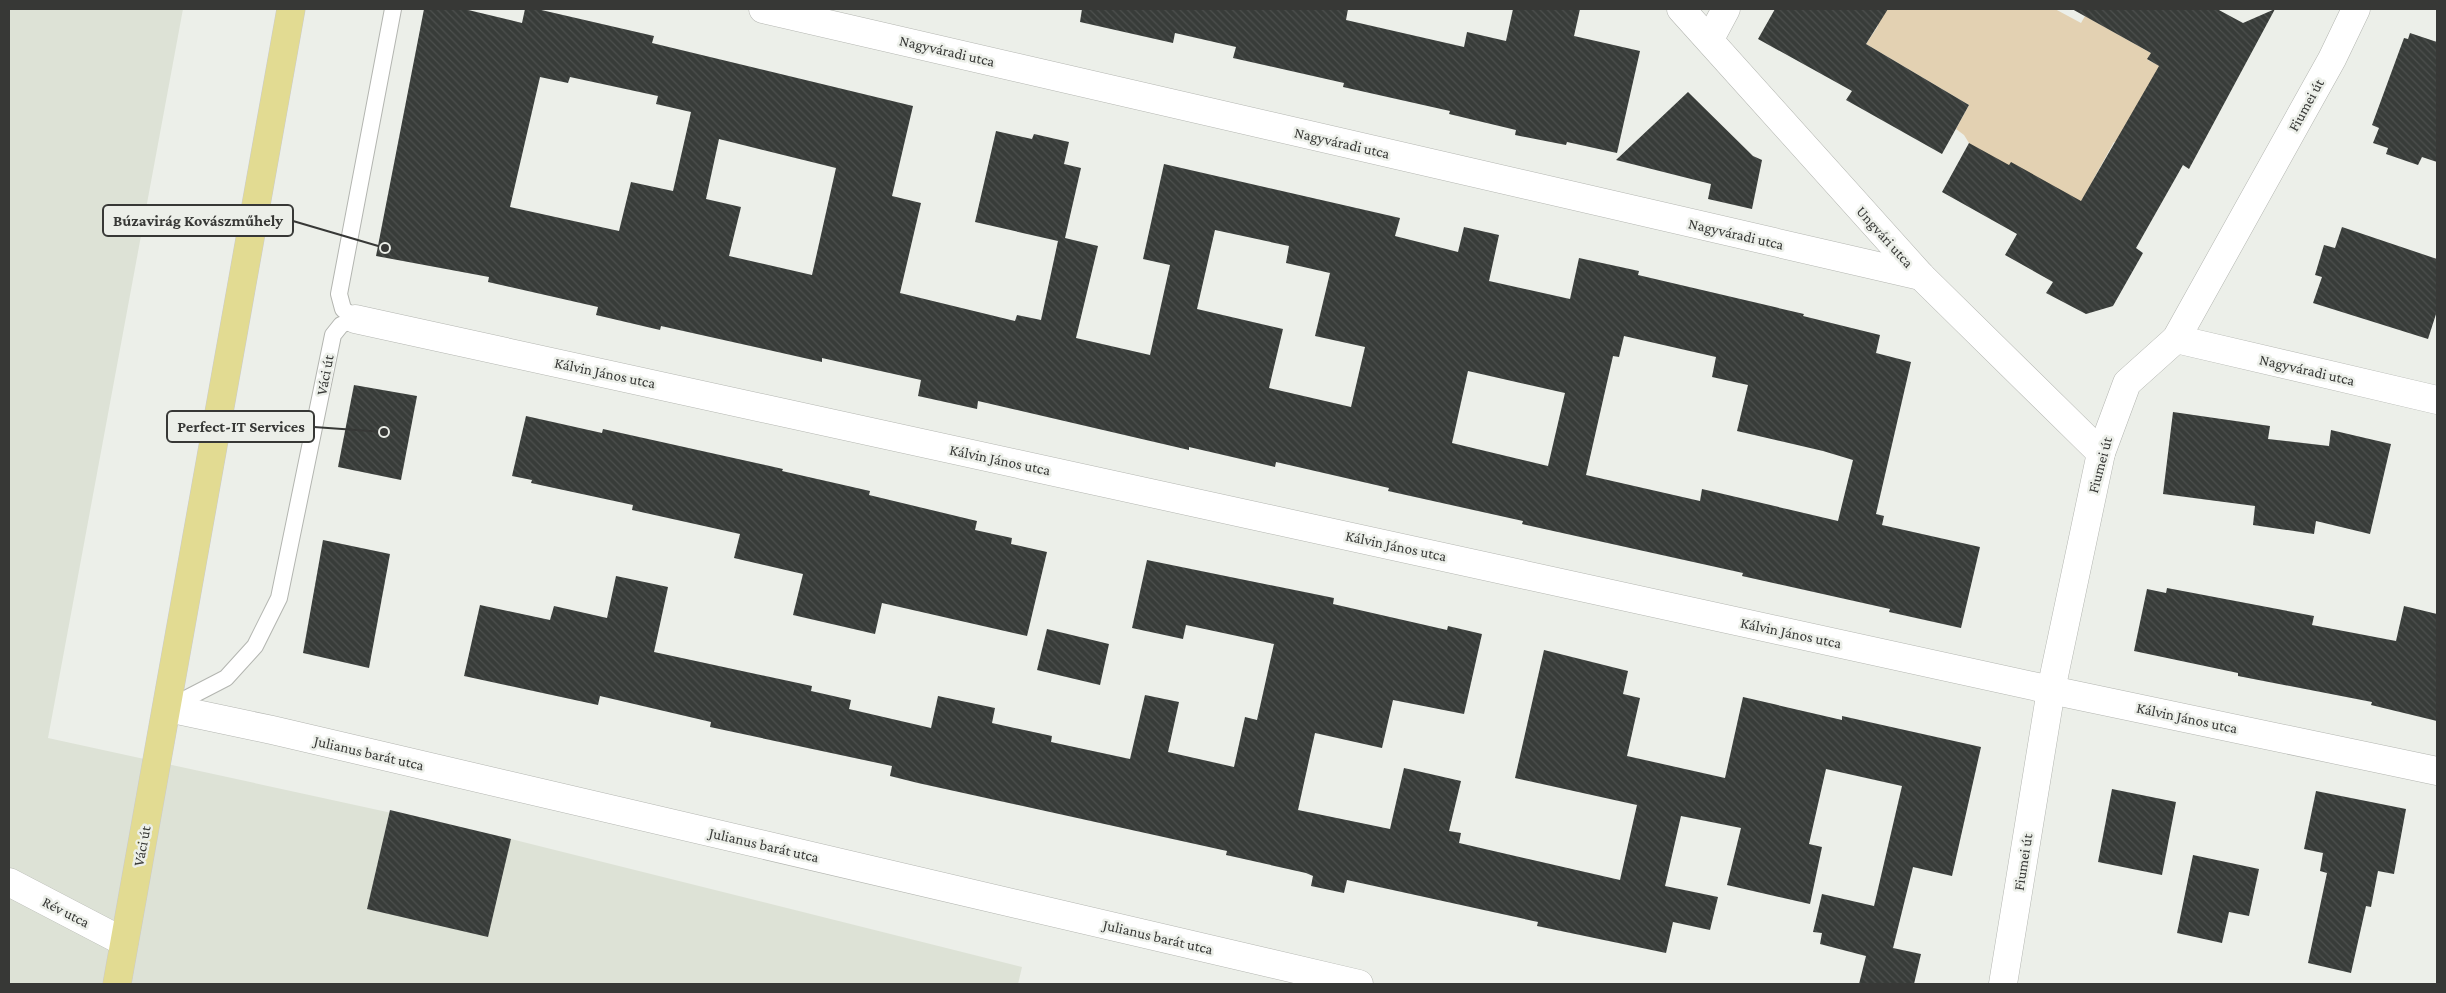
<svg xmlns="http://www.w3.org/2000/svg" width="2446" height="993" font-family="'Crimson Pro',serif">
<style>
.built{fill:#dde2d6}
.grass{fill:#e3d1b2}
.building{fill:url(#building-back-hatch);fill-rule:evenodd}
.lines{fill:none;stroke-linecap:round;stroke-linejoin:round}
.lane-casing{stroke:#b3b5b0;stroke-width:18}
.street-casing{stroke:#b3b5b0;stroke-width:29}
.primary-casing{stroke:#cbcbcb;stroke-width:29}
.lane{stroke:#fff;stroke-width:16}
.street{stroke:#fff;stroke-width:28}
.primary{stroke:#e2db92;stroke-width:28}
.labels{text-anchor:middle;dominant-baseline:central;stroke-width:5;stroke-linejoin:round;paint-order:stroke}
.street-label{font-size:15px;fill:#373836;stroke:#ecefe9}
.leader{fill:none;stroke:#373836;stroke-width:2}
.callout-dot{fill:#373836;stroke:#ecefe9;stroke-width:2}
.callout{fill:#ecefe9;stroke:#373836;stroke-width:2}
.callout-label{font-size:16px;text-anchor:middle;font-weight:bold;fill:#373836}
</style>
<defs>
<pattern id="building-back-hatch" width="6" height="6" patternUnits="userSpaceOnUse" patternTransform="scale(1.25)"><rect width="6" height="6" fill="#383c39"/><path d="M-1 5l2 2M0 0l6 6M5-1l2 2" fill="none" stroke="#4d504e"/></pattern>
</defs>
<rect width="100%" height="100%" fill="#ecefe9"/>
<path class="built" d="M9,9H183L48,738L511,839L1022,967L1018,984H9Z"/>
<path class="grass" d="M1874,9H2055L2081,23L2085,16L2151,53L2148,60L2170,71L2126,148L2114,142L2093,180L2087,212L2005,172L1969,143L1964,135L1956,129L1969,105L1866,44L1878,26Z"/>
<g class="building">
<path d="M424,9H464L522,23L525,9H537L654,36L652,43L913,106L892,196L921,203L900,293L1015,321L1017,315L1041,320L1058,241L975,222L996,131L1032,139L1034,134L1069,142L1064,164L1081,168L1065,238L1098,246L1076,338L1150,355L1170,265L1143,259L1164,164L1400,218L1395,236L1458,252L1464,227L1499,235L1489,281L1570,299L1579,258L1639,271L1638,275L1804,314L1803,316L1880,335L1876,353L1911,362L1876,514L1884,516L1882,525L1980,547L1961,628L1889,612L1890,609L1742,576L1743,573L1522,524L1523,521L1388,491L1389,488L1276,462L1275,467L1189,447V450L978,401L977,409L918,396L921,380L822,358V362L661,326L660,330L596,315L598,307L488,282L489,277L376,256ZM540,77L568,83L570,77L658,96L656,104L691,112L673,191L631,182L619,231L510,207ZM719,139L836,168L812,275L729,256L741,207L706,199ZM1215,230L1289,246L1286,263L1330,273L1315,336L1365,347L1351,407L1269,388L1283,329L1197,309ZM1624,336L1716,357L1712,377L1748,385L1737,431L1823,451L1853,460L1838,521L1702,489L1700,501L1586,475L1613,356L1619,357ZM1468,371L1565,393L1548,466L1452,443Z"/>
<path d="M1082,9H1348L1346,20L1464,47L1467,32L1506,41L1513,9H1580L1574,36L1640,51L1617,153L1567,142L1566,145L1515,135L1516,130L1449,114L1450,111L1343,87L1344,83L1233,58L1236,47L1175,33L1173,43L1080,22Z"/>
<path d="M1775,9H1888L1866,44L1969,105L1942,154L1846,100L1852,91L1758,39Z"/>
<path d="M2072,9H2217L2243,23L2275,9L2189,169L2183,165L2136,248L2143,253L2113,306L2086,314L2046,293L2053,282L2005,255L2017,234L1942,192L1969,143L2009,165L2011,162L2081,201L2159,66L2147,59L2151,53Z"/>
<path d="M2410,33L2437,42V162L2422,157L2418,165L2386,154L2388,148L2373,143L2379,128L2372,125L2404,38L2408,39Z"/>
<path d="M1688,92L1753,156L1762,160L1752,209L1708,199L1711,184L1616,160Z"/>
<path d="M2342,227L2437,259V311L2428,339L2313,303L2322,277L2315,275L2324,245L2335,248Z"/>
<path d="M354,385L417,396L401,480L338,467Z"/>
<path d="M2173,412L2270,426L2268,439L2329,446L2331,430L2391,444L2370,534L2316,521L2314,534L2253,525L2255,506L2163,494Z"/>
<path d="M526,416L602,433L603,429L783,469L782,471L870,491L869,495L977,521L975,530L1012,538L1011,544L1047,552L1027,636L882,603L875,634L793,615L803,574L734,558L740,534L632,510L633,505L531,483L532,480L512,476Z"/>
<path d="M323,540L390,554L369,668L303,653Z"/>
<path d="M1147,560L1334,598L1333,604L1447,630L1448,626L1482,634L1464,714L1393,700L1382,748L1315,733L1298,810L1390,829L1404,768L1461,781L1449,831L1461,833L1459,843L1620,880L1637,805L1515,778L1544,650L1628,671L1623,694L1640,698L1627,756L1725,778L1743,697L1842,720V716L1981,747L1952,876L1913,867L1893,948L1921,954L1914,984H1859L1866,956L1820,944L1822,933L1813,932L1822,894L1874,906L1902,786L1826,769L1809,844L1822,847L1810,904L1727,885L1741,828L1681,816L1665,886L1718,897L1710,930L1673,922L1666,953L1537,926L1538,922L1347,880L1344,893L1311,886L1313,876L1306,873L1226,855L1227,851L918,783L890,776L892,766L710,727L711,722L600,696L598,705L464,676L480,605L550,620L554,606L607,618L616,576L668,587L654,652L812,686L811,691L851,700L849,709L931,728L938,696L995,708L992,723L1052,736L1051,742L1130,759L1145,695L1179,702L1168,752L1234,767L1245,717L1257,720L1274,644L1186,625L1183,639L1132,628Z"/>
<path d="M2167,588L2314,616L2312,625L2396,641L2404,606L2437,614V721L2371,705L2372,702L2238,676V673L2134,651L2147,589L2166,593Z"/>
<path d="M1047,629L1109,644L1100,685L1037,670Z"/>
<path d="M2112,789L2176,802L2162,875L2098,862Z"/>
<path d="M2316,791L2406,809L2394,874L2378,871L2371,907L2366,906L2351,973L2308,963L2327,873L2320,871L2323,853L2304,849Z"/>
<path d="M390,810L511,839L488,937L367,909Z"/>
<path d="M2193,855L2259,869L2249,916L2229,912L2222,943L2177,933Z"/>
</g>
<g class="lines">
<g class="lane-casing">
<path id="lane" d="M168,708L226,678L255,646L279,598L333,335L341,325L355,319L343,309L339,294L393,9"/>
</g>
<g class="street-casing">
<g id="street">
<path d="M763,9L1921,276"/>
<path d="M1681,9L1921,276L2101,453"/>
<path d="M1710,39L1726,9"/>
<path d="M355,319L2051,690L2437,771"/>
<path d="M2176,339L2437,400"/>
<path d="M168,708L272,730L1359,984"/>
<path d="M9,882L124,942"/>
<path d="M2003,984L2051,690L2101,453L2127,383L2176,339L2332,59L2356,9"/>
</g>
</g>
<g class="primary-casing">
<path id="primary" d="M117,984L291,9"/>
</g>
<use href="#lane" class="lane"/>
<use href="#street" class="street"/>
<use href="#primary" class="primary"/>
</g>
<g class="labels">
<g class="street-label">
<text transform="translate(947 51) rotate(13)">Nagyváradi utca</text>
<text transform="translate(2306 105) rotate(-61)">Fiumei út</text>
<text transform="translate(1342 143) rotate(13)">Nagyváradi utca</text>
<text transform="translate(1736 234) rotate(13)">Nagyváradi utca</text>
<text transform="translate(1885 237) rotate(48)">Ungvári utca</text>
<text transform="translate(2307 370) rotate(13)">Nagyváradi utca</text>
<text transform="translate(605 373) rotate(12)">Kálvin János utca</text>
<text transform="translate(325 375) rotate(-79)">Váci út</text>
<text transform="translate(1000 460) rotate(12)">Kálvin János utca</text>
<text transform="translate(2100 465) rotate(-75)">Fiumei út</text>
<text transform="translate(1396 546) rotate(12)">Kálvin János utca</text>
<text transform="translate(1791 633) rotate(12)">Kálvin János utca</text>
<text transform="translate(2187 718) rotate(12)">Kálvin János utca</text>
<text transform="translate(369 753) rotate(13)">Julianus barát utca</text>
<text transform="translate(764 845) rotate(13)">Julianus barát utca</text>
<text transform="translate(142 846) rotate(-79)">Váci út</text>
<text transform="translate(2023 862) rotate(-81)">Fiumei út</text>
<text transform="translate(66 912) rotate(27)">Rév utca</text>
<text transform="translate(1158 937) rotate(13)">Julianus barát utca</text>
</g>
</g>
<path class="leader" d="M385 248L293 221M384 432L314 427"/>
<g class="callout-dot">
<circle cx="385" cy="248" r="5"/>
<circle cx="384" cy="432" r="5"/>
</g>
<g class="callout">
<rect x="103" y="205" width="190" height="31" rx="5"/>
<rect x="167" y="411" width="147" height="31" rx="5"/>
</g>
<g class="callout-label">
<text x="198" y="226">Búzavirág Kovászműhely</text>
<text x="241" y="432">Perfect-IT Services</text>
</g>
<rect width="2446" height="993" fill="none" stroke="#373836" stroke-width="20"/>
</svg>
